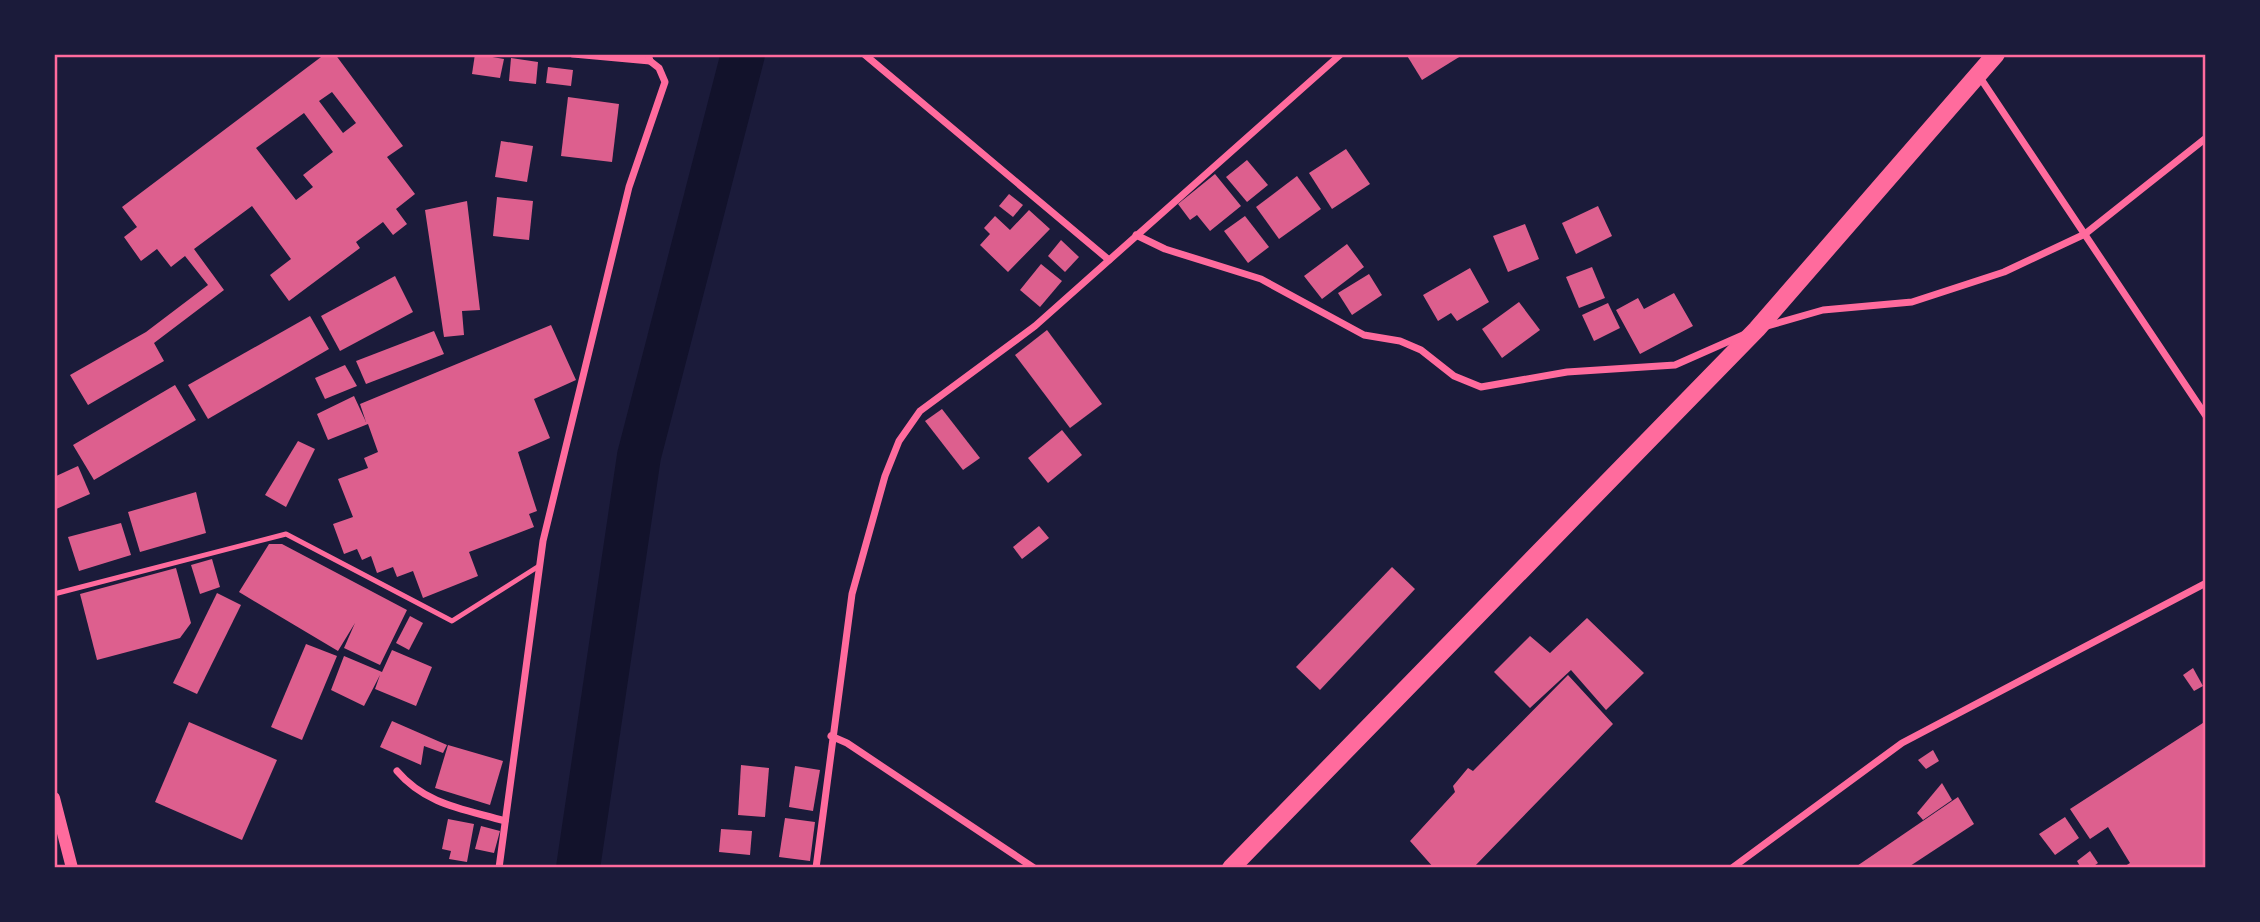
<svg xmlns="http://www.w3.org/2000/svg" width="2260" height="922" font-family="'Playfair Display',serif">
<style>
.lines{fill:none;stroke-linecap:round;stroke-linejoin:round}
.river{stroke:#12122b;stroke-width:44}
.building{fill:#dd5f8e;fill-rule:evenodd}
.service{stroke:#ff6b9d;stroke-width:5}
.minor{stroke:#ff6b9d;stroke-width:7}
.tertiary{stroke:#ff6b9d;stroke-width:12}
.primary{stroke:#ff6b9d;stroke-width:18}
.neatline{fill:none;stroke:#ff6b9d;stroke-width:2.5}
</style>
<rect width="100%" height="100%" fill="#1b1b3a"/>
<g class="lines">
<path class="river" d="M578,868L639,456L743,54"/>
</g>
<g class="building">
<path d="M325,54H335L403,146L387,157L415,194L396,209L407,224L393,235L383,222L356,242L360,248L289,301L270,275L291,259L252,206L194,249L224,290L154,343L164,361L88,405L70,375L146,332L208,285L185,256L171,267L157,249L141,261L124,237L137,227L122,207ZM332,92L356,123L343,133L319,101ZM304,113L333,152L303,175L313,187L296,200L256,148Z"/>
<path d="M475,54L504,59L500,78L472,74Z"/>
<path d="M1406,54H1464L1422,80Z"/>
<path d="M511,58L538,62L536,84L509,81Z"/>
<path d="M548,67L573,70L571,86L546,83Z"/>
<path d="M568,97L619,104L612,162L561,156Z"/>
<path d="M501,141L533,146L527,182L495,177Z"/>
<path d="M1346,149L1370,184L1332,209L1309,173Z"/>
<path d="M1247,160L1268,185L1247,202L1226,177Z"/>
<path d="M1215,174L1241,206L1210,231L1197,215L1190,220L1178,204Z"/>
<path d="M1297,176L1321,209L1279,239L1256,207Z"/>
<path d="M1009,194L1023,205L1013,217L999,206Z"/>
<path d="M497,197L533,201L529,240L493,236Z"/>
<path d="M467,201L480,310L462,311L464,335L444,337L425,210Z"/>
<path d="M1598,206L1612,236L1576,254L1562,223Z"/>
<path d="M1029,210L1050,229L1008,272L980,245L990,234L984,228L995,216L1010,230Z"/>
<path d="M1245,216L1269,247L1248,263L1224,231Z"/>
<path d="M1525,224L1539,259L1508,272L1493,236Z"/>
<path d="M1061,240L1079,257L1065,272L1048,256Z"/>
<path d="M1347,244L1364,267L1322,299L1304,276Z"/>
<path d="M1041,264L1062,281L1040,307L1020,290Z"/>
<path d="M1592,267L1605,298L1579,308L1566,277Z"/>
<path d="M1470,268L1489,302L1457,321L1451,313L1438,321L1423,295Z"/>
<path d="M1369,274L1382,295L1352,315L1338,293Z"/>
<path d="M395,276L413,312L340,351L321,316Z"/>
<path d="M1674,293L1693,326L1640,354L1616,310L1638,298L1644,309Z"/>
<path d="M1519,302L1540,330L1502,358L1482,329Z"/>
<path d="M1608,303L1620,328L1594,341L1582,315Z"/>
<path d="M310,316L329,349L208,419L188,385Z"/>
<path d="M551,325L576,380L534,399L550,438L518,452L537,511L529,514L534,527L469,552L478,576L423,598L413,571L397,577L393,567L377,573L371,556L362,560L357,549L344,554L333,524L353,517L338,479L368,468L364,458L378,452L368,424L328,440L317,414L354,396L366,422L360,404Z"/>
<path d="M1047,330L1102,404L1070,428L1015,355Z"/>
<path d="M434,331L444,354L366,384L356,361Z"/>
<path d="M345,365L357,386L325,399L315,378Z"/>
<path d="M175,385L196,420L94,480L73,445Z"/>
<path d="M942,409L980,458L963,470L925,421Z"/>
<path d="M1062,430L1082,455L1048,483L1028,458Z"/>
<path d="M298,441L315,449L286,507L265,495Z"/>
<path d="M78,466L90,494L54,510V477Z"/>
<path d="M196,492L206,533L140,552L128,512Z"/>
<path d="M121,523L131,555L79,571L68,537Z"/>
<path d="M1039,526L1049,538L1022,559L1013,547Z"/>
<path d="M269,544H282L407,610L380,665L344,648L355,623L338,651L239,592Z"/>
<path d="M212,559L220,587L200,594L191,565Z"/>
<path d="M1392,567L1415,589L1320,690L1296,667Z"/>
<path d="M176,568L191,623L180,638L97,660L80,594Z"/>
<path d="M217,593L241,605L197,694L173,683Z"/>
<path d="M410,616L423,623L409,650L396,643Z"/>
<path d="M1587,618L1644,673L1606,710L1571,670L1530,708L1494,672L1530,636L1550,653Z"/>
<path d="M306,644L337,656L302,740L271,727Z"/>
<path d="M392,650L432,667L416,706L375,689L380,675L364,706L331,690L344,656L382,672Z"/>
<path d="M2193,668L2203,686L2194,691L2183,675Z"/>
<path d="M1568,675L1613,724L1473,868H1434L1410,841L1455,792L1453,786L1468,768L1473,771Z"/>
<path d="M392,721L447,745L443,753L424,746L421,765L380,747Z"/>
<path d="M2206,721V868H2122L2130,863L2108,827L2090,839L2070,809Z"/>
<path d="M189,722L277,760L242,840L155,802Z"/>
<path d="M448,745L503,761L490,805L435,788Z"/>
<path d="M1933,750L1939,761L1926,769L1918,760Z"/>
<path d="M741,765L769,768L765,817L738,815Z"/>
<path d="M795,766L820,770L813,811L789,807Z"/>
<path d="M1942,783L1952,800L1923,820L1917,813Z"/>
<path d="M1958,797L1974,824L1907,868H1854Z"/>
<path d="M2065,817L2079,838L2055,855L2039,834Z"/>
<path d="M785,818L815,822L810,861L779,857Z"/>
<path d="M448,819L474,824L467,862L449,859L451,851L442,849Z"/>
<path d="M481,826L500,831L494,853L475,849Z"/>
<path d="M721,829L752,831L750,855L719,852Z"/>
<path d="M2090,851L2098,863L2091,868H2081L2077,861Z"/>
</g>
<g class="lines">
<path class="service" d="M54,594L286,534L452,621L539,566"/>
<g class="minor">
<path d="M573,54L650,61"/>
<path d="M864,54L1109,260"/>
<path d="M1979,76L2206,416"/>
<path d="M1136,235L1165,249L1261,279L1364,335L1400,341L1421,350L1454,376L1481,387L1567,372L1675,365L1743,335"/>
<path d="M1764,327L1823,310L1912,302L2004,272L2085,234L2206,138"/>
<path d="M831,736L847,743L1034,868"/>
<path d="M397,771C426,805 464,809 505,821"/>
<path d="M499,868L543,541L629,187L665,82L659,68L650,61L648,54"/>
<path d="M816,868L852,594L885,476L899,441L920,411L1035,326L1341,54"/>
<path d="M1732,868L1902,743L2206,583"/>
</g>
<path class="tertiary" d="M54,798L72,868"/>
<path class="primary" d="M1231,868L1757,329L1996,54"/>
</g>
<rect width="2260" height="922" fill="none" stroke="#1b1b3a" stroke-width="112"/>
<rect x="56" y="56" width="2148" height="810" class="neatline"/>
</svg>
